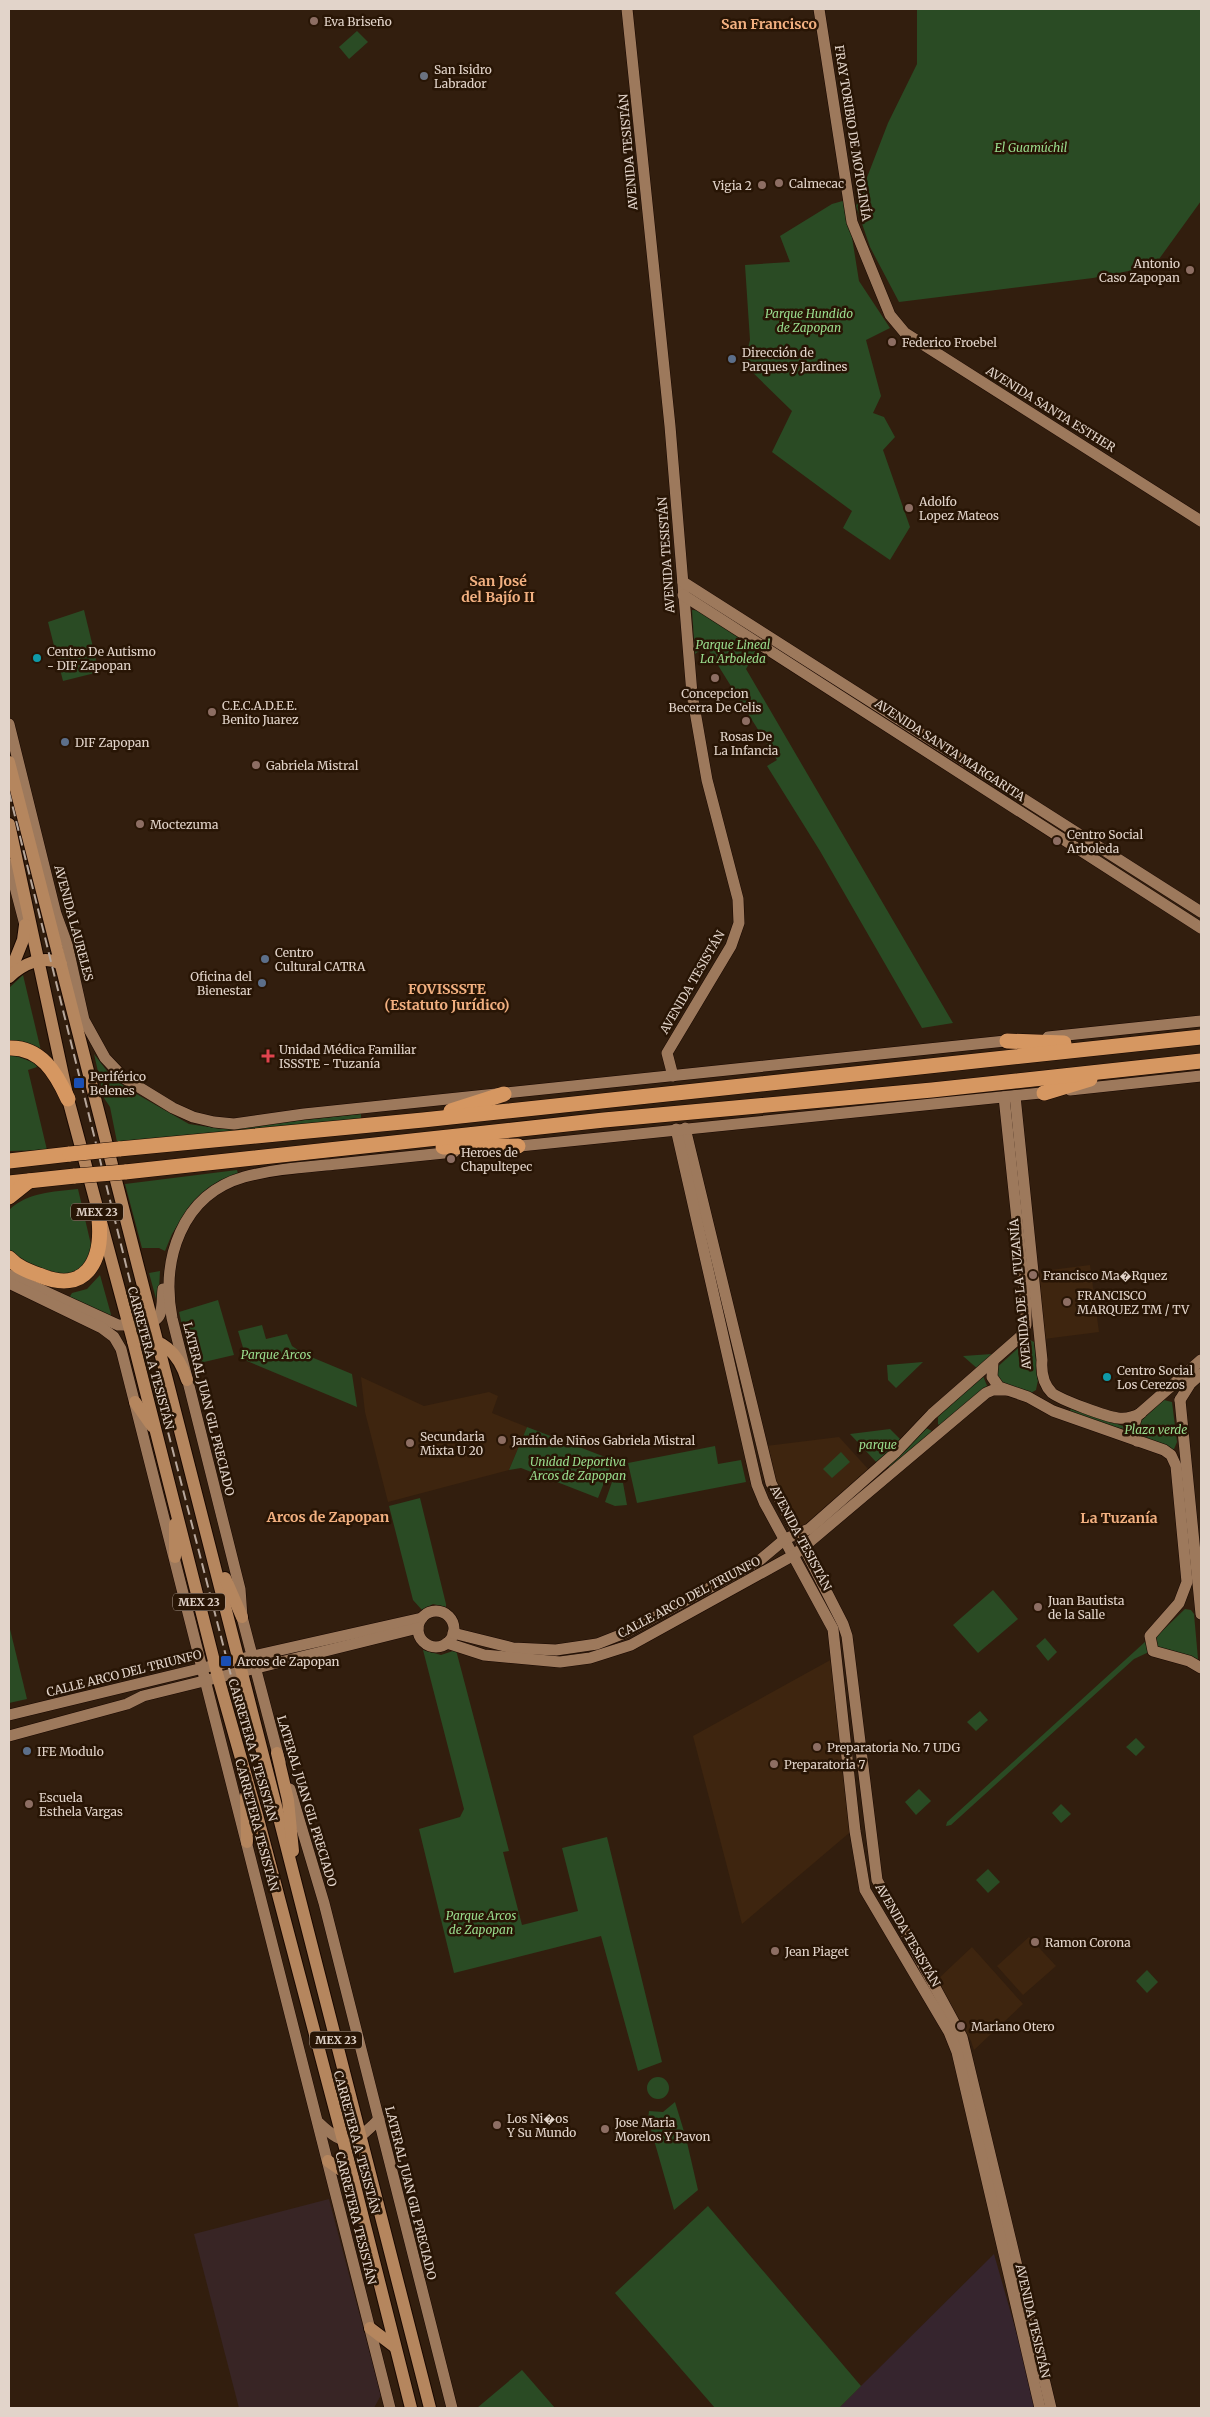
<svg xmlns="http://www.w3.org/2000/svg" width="1210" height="2417" font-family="Merriweather,serif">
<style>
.commercial{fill:#382525}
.industrial{fill:#36252e}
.built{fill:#3e250f}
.green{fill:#2a4b24}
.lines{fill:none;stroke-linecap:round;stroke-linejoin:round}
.secondary-casing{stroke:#190800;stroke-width:12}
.primary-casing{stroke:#190800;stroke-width:14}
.highway-casing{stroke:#190800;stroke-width:16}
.secondary{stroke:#9d795c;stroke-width:11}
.primary{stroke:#b5865e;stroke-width:12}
.highway{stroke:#d69761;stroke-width:15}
.rail{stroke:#b7a79c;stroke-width:2;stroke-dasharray:10 5;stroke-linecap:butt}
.highway-bridge-casing{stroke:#190800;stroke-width:16;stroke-linecap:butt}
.highway-bridge{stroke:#d69761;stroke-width:15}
.education-dot{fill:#8d6e63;stroke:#281505;stroke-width:2}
.worship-dot{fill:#6b7280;stroke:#281505;stroke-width:2}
.service-dot{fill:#5c6f8a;stroke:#281505;stroke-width:2}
.culture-dot{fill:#0f9aa8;stroke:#281505;stroke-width:2}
.health-dot{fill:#e0444e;stroke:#281505;stroke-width:2}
.transit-dot{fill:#1a4fb4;stroke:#281505;stroke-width:2}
.labels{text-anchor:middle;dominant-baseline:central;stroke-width:5;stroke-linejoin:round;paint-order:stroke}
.shield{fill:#281505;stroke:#aa9b8f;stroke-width:1}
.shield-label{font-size:11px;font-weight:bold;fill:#e2d4ca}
.poi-label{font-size:12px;fill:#e2d4ca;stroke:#281505;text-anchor:start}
.street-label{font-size:12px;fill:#e2d4ca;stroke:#281505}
.park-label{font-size:12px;font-style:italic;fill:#99dc8d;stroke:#281505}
.neighbourhood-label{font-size:14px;font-weight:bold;fill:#f2b080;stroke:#281505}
</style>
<rect width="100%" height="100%" fill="#321e0e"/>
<path class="commercial" d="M329,2199L381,2395L374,2408H239L194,2234Z"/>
<path class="industrial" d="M994,2254L1038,2408H839L861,2386Z"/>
<g class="built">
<path d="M1090,1265L1099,1332L1044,1339L1035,1272Z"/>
<path d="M361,1377L424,1406L489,1392L498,1396L492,1413L527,1427L509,1470L388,1502L365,1412Z"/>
<path d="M839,1437L869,1470L799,1532L780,1497L766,1446Z"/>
<path d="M834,1658L855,1828L742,1924L693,1736Z"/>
<path d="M1029,1937L1056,1966L1023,1995L997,1966Z"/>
<path d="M972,1947L1023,2004L974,2050L971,2041L937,1980Z"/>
</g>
<g class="green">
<path d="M917,9H1201V201L1154,266L1093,278L899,302L870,247L856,206L888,123L917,64Z"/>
<path d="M357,31L368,42L349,59L339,47Z"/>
<path d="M846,200L859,281L890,328L866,340L881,396L873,413L884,417L895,437L883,450L910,527L890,560L843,528L852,511L772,452L792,411L744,364L750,340L745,265L790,262L780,236L832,204Z"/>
<path d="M84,610L99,672L63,681L48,622Z"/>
<path d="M692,610L707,611L760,645L746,669L953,1023L922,1028L820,851L767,766L777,760L706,646L695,654Z"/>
<path d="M23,975L42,1055L9,1043V988Z"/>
<path d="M94,1054L107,1071L126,1088L189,1124L222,1129L361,1114V1120L117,1142L110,1107L104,1098Z"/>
<path d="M13,1055L35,1063L37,1067L28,1070L47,1150L9,1151V1056Z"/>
<path d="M237,1170L238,1174L187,1210L172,1234L165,1251L159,1248H142L125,1184Z"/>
<path d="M78,1189L92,1249L88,1260L76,1273L50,1276L9,1252V1210C28,1192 52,1192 78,1189Z"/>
<path d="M160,1271L158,1306L149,1273Z"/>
<path d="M100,1275L112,1318L69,1298L72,1293L87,1289Z"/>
<path d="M218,1300L234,1355L191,1365L179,1312Z"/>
<path d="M262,1325L266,1339L287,1334L292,1346L304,1354L352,1374L357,1407L247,1361L238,1331Z"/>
<path d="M1028,1339L1034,1342L1038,1380L1036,1390L1029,1394L1006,1387L993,1371Z"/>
<path d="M992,1354L995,1356L979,1370L963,1356Z"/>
<path d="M923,1362L896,1388L888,1380L887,1365Z"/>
<path d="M983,1376L988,1388L940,1426L938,1424V1417Z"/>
<path d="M1164,1400L1172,1402L1177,1442L1174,1449H1161L1137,1441L1140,1422Z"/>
<path d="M1071,1408L1123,1426L1124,1429L1068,1416Z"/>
<path d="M527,1427L613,1460L598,1498L521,1468L509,1470Z"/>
<path d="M926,1428L932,1431L933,1435L889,1468L888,1466Z"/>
<path d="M890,1429L901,1440L878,1464L850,1434Z"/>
<path d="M715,1446L718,1464L741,1460L746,1482L637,1503L628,1463Z"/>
<path d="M841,1452L850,1462L832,1478L823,1469Z"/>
<path d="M612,1482L623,1483L627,1505L615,1506L605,1502Z"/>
<path d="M420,1498L446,1604V1607L433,1604L422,1610L413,1600L389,1506Z"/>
<path d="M993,1590L1018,1619L978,1653L953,1625Z"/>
<path d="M1185,1609L1191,1610L1194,1614L1198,1659L1189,1661L1157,1646L1154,1639Z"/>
<path d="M9,1625L27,1699L9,1703Z"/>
<path d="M1045,1638L1057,1652L1048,1661L1036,1646Z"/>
<path d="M1146,1641L1151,1651L1134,1659L951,1825L946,1826L947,1822Z"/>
<path d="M423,1650L441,1655L456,1650L509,1851L503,1852L522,1925L578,1911L562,1848L607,1837L662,2062L638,2071L601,1936L454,1973L419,1829L460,1817L464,1809Z"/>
<path d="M980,1711L988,1720L976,1731L967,1722Z"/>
<path d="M1136,1738L1145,1747L1136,1756L1126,1747Z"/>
<path d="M919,1789L931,1801L916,1815L905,1802Z"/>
<path d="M1061,1804L1071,1814L1061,1823L1052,1813Z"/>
<path d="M988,1869L1000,1882L988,1893L976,1880Z"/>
<path d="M1147,1970L1158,1982L1147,1993L1136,1981Z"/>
<circle cx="658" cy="2088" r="11"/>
<path d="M675,2102L686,2138L698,2190L674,2210L648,2119L649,2111L663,2112Z"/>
<path d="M708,2206L861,2386L839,2408H715L615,2293Z"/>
<path d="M522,2370L555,2408H477Z"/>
</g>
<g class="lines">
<g class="secondary-casing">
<g id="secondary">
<path d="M627,9L670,426L692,694L707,780L738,899L739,923L731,946L667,1053L673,1076"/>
<path d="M819,9L852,222L890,315L905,333L1201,521"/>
<path d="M683,582L1201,912"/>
<path d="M683,595L1201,928"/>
<path d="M9,724L56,914L67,944L84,1020L105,1058L124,1078L173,1108L193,1117L214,1122L234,1124L304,1114L1015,1040"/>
<path d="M9,864L25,925"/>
<path d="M1048,1037L1201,1021"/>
<path d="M1070,1090L1201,1076"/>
<path d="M1015,1096L1042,1360C1041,1372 1043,1384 1052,1393C1061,1400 1107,1417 1118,1418C1127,1419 1134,1417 1141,1413"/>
<path d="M685,1128L771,1483L843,1624L847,1636L877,1880L962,2037L1051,2408"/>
<path d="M676,1129L757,1485L764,1502L833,1629L855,1831L865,1890L949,2032L957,2052L1040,2408"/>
<path d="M510,1147L1051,1092"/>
<path d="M9,1275L118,1325C129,1325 155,1327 160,1314C163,1306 162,1296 163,1289"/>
<path d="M9,1283L102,1328L114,1337L121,1349L390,2408"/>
<path d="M993,1362L992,1377L999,1387L1028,1397L1053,1411L1164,1450L1171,1455L1176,1466L1187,1582L1179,1603L1150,1636L1153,1651L1189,1661L1201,1668"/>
<path d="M1180,1400L1201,1614"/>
<path d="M1180,1400L1190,1384L1201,1374"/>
<path d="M1137,1441L1133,1429L1137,1416L1201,1360"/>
<circle cx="436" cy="1629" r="18"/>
<path d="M453,1633L513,1648L556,1650L597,1644L625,1633L739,1572L760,1560L785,1539L809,1529L895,1453L932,1414L1020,1337L1026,1325V1305L1004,1097"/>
<path d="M447,1643L484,1655L560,1662L590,1658L631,1645L794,1555L986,1393L993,1390H1006"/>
<path d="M9,1715L236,1660L422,1618"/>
<path d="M9,1736L127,1704L143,1696L418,1628"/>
<path d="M280,1762L242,1617L240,1589L172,1318C161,1260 181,1195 244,1177C273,1169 307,1167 337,1164C376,1160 415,1156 454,1152"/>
<path d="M290,1789L324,1903L452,2408"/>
<path d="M319,2123C346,2149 355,2144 379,2119"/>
</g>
</g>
<g class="primary-casing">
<g id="primary">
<path d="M9,762L430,2408"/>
<path d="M9,824L68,1099L133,1341L218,1677L257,1815L353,2178L411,2408"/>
<path d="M9,975L23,940L25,925"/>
<path d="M9,977C23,964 43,954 61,964"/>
<path d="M133,1341C161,1334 179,1354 187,1380"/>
<path d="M135,1402L152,1426"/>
<path d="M175,1557V1524"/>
<path d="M225,1578L242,1617"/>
<path d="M277,1753L288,1800L293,1851"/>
<path d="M246,1796L247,1842"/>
<path d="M328,2161L353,2178"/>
<path d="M370,2328L395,2347"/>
</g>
</g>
<g class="highway-casing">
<g id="highway">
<path d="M1007,1041L1064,1043"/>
<path d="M9,1048C41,1047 56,1073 68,1099"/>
<path d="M1044,1093L1090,1079"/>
<path d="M451,1111L504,1094"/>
<path d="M443,1147L518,1146"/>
<path d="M119,1149L423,1120L1201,1037"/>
<path d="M9,1161L70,1154"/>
<path d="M125,1172L604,1120L932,1090L1201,1061"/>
<path d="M9,1183L75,1176"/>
<path d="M9,1197L29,1181"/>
<path d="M9,1258C17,1267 28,1271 39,1275C86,1295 103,1261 99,1219"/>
</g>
</g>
<use href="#secondary" class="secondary"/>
<use href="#primary" class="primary"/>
<use href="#highway" class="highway"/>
<path class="rail" d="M9,792L152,1370L243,1722"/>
<g class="highway-bridge-casing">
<g id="highway-bridge">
<path d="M70,1154L119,1149"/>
<path d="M75,1176L125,1172"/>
</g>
</g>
<use href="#highway-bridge" class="highway-bridge"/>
</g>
<g class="education-dot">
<circle cx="314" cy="21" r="5"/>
<circle cx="779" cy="183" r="5"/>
<circle cx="762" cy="185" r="5"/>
<circle cx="1190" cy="270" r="5"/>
<circle cx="892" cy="342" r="5"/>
<circle cx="909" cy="508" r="5"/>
<circle cx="715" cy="678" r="5"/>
<circle cx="212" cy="712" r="5"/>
<circle cx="746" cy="721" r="5"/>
<circle cx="256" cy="765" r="5"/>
<circle cx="140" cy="824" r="5"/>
<circle cx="1057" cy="841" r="5"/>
<circle cx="451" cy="1159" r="5"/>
<circle cx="1033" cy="1275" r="5"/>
<circle cx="1067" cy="1302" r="5"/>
<circle cx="502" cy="1440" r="5"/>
<circle cx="410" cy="1443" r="5"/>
<circle cx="1038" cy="1607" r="5"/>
<circle cx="817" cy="1747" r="5"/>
<circle cx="774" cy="1764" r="5"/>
<circle cx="29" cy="1804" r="5"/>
<circle cx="1035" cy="1942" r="5"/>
<circle cx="775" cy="1951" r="5"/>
<circle cx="961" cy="2026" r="5"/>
<circle cx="497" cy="2125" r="5"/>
<circle cx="605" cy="2129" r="5"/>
</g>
<circle class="worship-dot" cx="424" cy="76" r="5"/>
<g class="service-dot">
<circle cx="732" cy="359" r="5"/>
<circle cx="65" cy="742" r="5"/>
<circle cx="265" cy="959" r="5"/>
<circle cx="262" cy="983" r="5"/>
<circle cx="27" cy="1751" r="5"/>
</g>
<g class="culture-dot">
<circle cx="37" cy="658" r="5"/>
<circle cx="1107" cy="1377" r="5"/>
</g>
<path class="health-dot" d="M265.5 1048.5h5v5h5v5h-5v5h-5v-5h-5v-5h5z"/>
<g class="transit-dot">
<rect x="73" y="1077" width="12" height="12" rx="2.5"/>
<rect x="220" y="1655" width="12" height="12" rx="2.5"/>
</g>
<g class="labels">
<g class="shield">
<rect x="71" y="1203.5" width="52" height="17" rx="4"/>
<rect x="173" y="1593.5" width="52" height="17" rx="4"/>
<rect x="310" y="2031.5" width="52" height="17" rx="4"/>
</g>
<g class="shield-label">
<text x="97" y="1212">MEX 23</text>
<text x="199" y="1602">MEX 23</text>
<text x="336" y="2040">MEX 23</text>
</g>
<g class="poi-label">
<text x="324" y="21">Eva Briseño</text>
<text x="434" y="69">San Isidro<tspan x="434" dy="14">Labrador</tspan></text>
<text x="789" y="183">Calmecac</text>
<text x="752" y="185" text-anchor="end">Vigia 2</text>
<text x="1180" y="263" text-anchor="end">Antonio<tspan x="1180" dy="14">Caso Zapopan</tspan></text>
<text x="902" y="342">Federico Froebel</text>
<text x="742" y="352">Dirección de<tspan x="742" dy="14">Parques y Jardines</tspan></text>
<text x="919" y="501">Adolfo<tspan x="919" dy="14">Lopez Mateos</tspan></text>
<text x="47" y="651">Centro De Autismo<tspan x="47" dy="14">- DIF Zapopan</tspan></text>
<text x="715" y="693" text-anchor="middle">Concepcion<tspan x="715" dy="14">Becerra De Celis</tspan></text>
<text x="222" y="705">C.E.C.A.D.E.E.<tspan x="222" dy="14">Benito Juarez</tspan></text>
<text x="746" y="736" text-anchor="middle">Rosas De<tspan x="746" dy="14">La Infancia</tspan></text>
<text x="75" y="742">DIF Zapopan</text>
<text x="266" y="765">Gabriela Mistral</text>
<text x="150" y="824">Moctezuma</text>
<text x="1067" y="834">Centro Social<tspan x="1067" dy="14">Arboleda</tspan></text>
<text x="275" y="952">Centro<tspan x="275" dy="14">Cultural CATRA</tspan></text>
<text x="252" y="976" text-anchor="end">Oficina del<tspan x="252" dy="14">Bienestar</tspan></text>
<text x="279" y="1049">Unidad Médica Familiar<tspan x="279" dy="14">ISSSTE - Tuzanía</tspan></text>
<text x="90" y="1076">Periférico<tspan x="90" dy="14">Belenes</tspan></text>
<text x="461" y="1152">Heroes de<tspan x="461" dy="14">Chapultepec</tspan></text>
<text x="1043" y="1275">Francisco Ma�Rquez</text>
<text x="1077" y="1295">FRANCISCO<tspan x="1077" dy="14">MARQUEZ TM / TV</tspan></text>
<text x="1117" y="1370">Centro Social<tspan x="1117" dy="14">Los Cerezos</tspan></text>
<text x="420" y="1436">Secundaria<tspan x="420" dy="14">Mixta U 20</tspan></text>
<text x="512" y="1440">Jardín de Niños Gabriela Mistral</text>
<text x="1048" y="1600">Juan Bautista<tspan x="1048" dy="14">de la Salle</tspan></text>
<text x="237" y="1661">Arcos de Zapopan</text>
<text x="827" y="1747">Preparatoria No. 7 UDG</text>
<text x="37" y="1751">IFE Modulo</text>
<text x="784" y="1764">Preparatoria 7</text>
<text x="39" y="1797">Escuela<tspan x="39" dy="14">Esthela Vargas</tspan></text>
<text x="1045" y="1942">Ramon Corona</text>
<text x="785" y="1951">Jean Piaget</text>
<text x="971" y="2026">Mariano Otero</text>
<text x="507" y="2118">Los Ni�os<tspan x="507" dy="14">Y Su Mundo</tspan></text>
<text x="615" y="2122">Jose Maria<tspan x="615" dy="14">Morelos Y Pavon</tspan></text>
</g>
<g class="street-label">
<text transform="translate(853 133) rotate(81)">FRAY TORIBIO DE MOTOLINÍA</text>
<text transform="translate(628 152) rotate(-95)">AVENIDA TESISTÁN</text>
<text transform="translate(1051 409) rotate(32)">AVENIDA SANTA ESTHER</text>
<text transform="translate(666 555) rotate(-94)">AVENIDA TESISTÁN</text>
<text transform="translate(950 750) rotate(33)">AVENIDA SANTA MARGARITA</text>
<text transform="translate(74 923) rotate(75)">AVENIDA LAURELES</text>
<text transform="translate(692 982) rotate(-60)">AVENIDA TESISTÁN</text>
<text transform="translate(1020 1294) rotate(-95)">AVENIDA DE LA TUZANÍA</text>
<text transform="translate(151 1358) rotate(75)">CARRETERA A TESISTÁN</text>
<text transform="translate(209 1409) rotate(76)">LATERAL JUAN GIL PRECIADO</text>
<text transform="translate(801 1538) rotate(62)">AVENIDA TESISTÁN</text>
<text transform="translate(689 1597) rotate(-28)">CALLE ARCO DEL TRIUNFO</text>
<text transform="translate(124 1673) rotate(-14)">CALLE ARCO DEL TRIUNFO</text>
<text transform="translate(253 1750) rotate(74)">CARRETERA A TESISTÁN</text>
<text transform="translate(307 1801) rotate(73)">LATERAL JUAN GIL PRECIADO</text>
<text transform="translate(257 1825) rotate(75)">CARRETERA TESISTÁN</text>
<text transform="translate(908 1935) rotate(60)">AVENIDA TESISTÁN</text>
<text transform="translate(357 2142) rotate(75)">CARRETERA A TESISTÁN</text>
<text transform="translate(411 2193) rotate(76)">LATERAL JUAN GIL PRECIADO</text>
<text transform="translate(356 2218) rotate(76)">CARRETERA TESISTÁN</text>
<text transform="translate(1033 2321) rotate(77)">AVENIDA TESISTÁN</text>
</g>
<g class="park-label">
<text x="1031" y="147">El Guamúchil</text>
<text x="809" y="313">Parque Hundido<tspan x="809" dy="14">de Zapopan</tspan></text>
<text x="733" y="644">Parque Lineal<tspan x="733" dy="14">La Arboleda</tspan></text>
<text x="276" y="1354">Parque Arcos</text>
<text x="1156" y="1429">Plaza verde</text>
<text x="878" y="1444">parque</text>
<text x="578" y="1461">Unidad Deportiva<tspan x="578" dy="14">Arcos de Zapopan</tspan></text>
<text x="481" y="1915">Parque Arcos<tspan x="481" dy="14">de Zapopan</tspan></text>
</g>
<g class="neighbourhood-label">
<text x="769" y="24">San Francisco</text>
<text x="498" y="581">San José<tspan x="498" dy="16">del Bajío II</tspan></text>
<text x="447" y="989">FOVISSSTE<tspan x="447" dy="16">(Estatuto Jurídico)</tspan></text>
<text x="328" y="1517">Arcos de Zapopan</text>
<text x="1119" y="1518">La Tuzanía</text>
</g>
</g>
<rect width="1210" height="2417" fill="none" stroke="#e2d4ca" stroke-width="20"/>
</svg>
